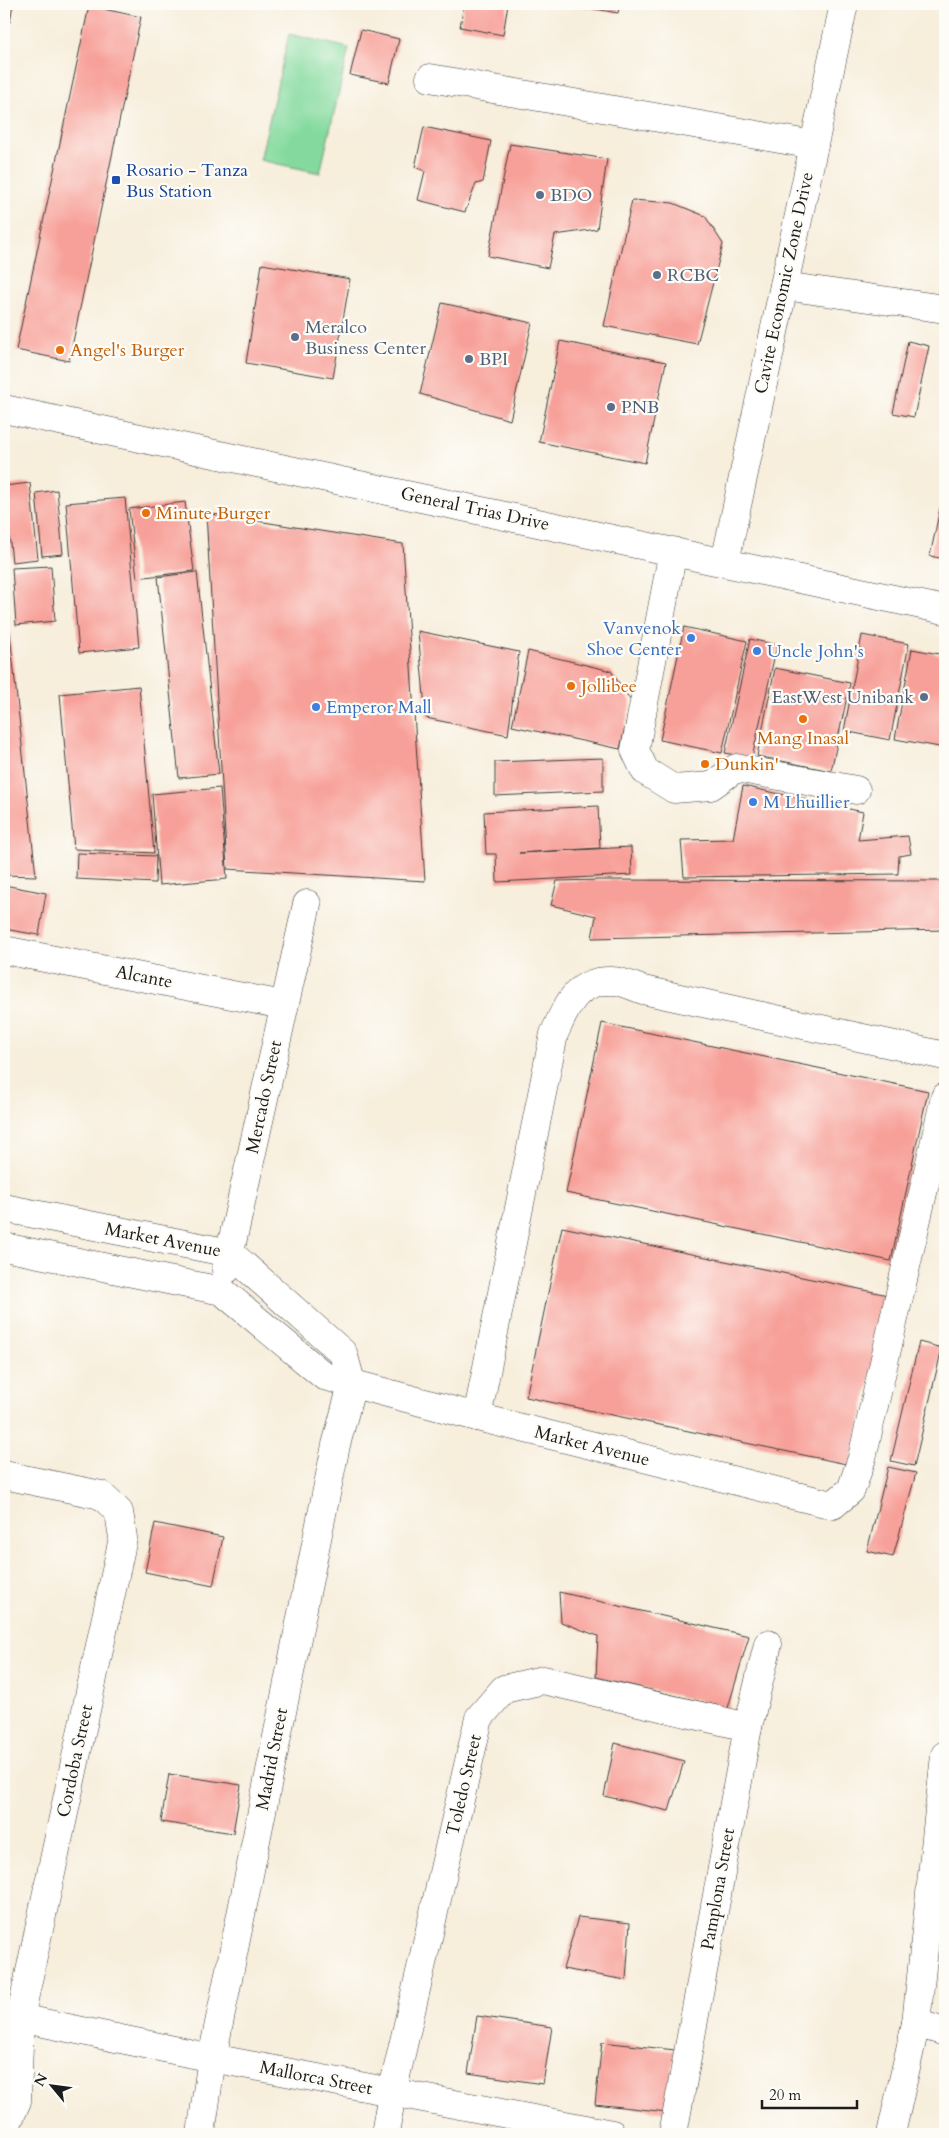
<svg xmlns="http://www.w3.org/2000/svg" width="949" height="2138" font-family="Cardo,serif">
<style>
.green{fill:#84da9e;stroke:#507b5d}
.building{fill:#f7a099}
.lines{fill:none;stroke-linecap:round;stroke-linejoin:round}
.minor-casing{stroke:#3d3c39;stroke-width:29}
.major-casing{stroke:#3d3c39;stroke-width:29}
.minor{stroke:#fff;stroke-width:28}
.major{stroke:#fff;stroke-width:28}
.transit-dot{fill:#1a4fb4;stroke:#fdfcf7;stroke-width:2}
.service-dot{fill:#5c6f8a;stroke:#fdfcf7;stroke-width:2}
.food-dot{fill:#e8710a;stroke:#fdfcf7;stroke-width:2}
.shop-dot{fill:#3f7fe0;stroke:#fdfcf7;stroke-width:2}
.labels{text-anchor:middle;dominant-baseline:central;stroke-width:4.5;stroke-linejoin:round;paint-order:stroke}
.transit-label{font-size:18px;fill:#164399;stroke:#fdfcf7;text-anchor:start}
.service-label{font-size:18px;fill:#4e5e75;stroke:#fdfcf7;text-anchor:start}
.street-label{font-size:18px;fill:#1c1c1c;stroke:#fdfcf7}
.food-label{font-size:18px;fill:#c56008;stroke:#fdfcf7;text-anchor:start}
.shop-label{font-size:18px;fill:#366cbe;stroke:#fdfcf7;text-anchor:start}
</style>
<rect width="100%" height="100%" fill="#fdfcf7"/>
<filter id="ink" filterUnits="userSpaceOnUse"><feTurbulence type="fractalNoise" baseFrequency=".02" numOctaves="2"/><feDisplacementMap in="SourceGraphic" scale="10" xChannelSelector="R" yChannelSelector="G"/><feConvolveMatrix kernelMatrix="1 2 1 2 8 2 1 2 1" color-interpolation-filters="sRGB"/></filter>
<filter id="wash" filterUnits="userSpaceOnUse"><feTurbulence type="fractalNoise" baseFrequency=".0096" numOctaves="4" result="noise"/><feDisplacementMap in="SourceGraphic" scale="20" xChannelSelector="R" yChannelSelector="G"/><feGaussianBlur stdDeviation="1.12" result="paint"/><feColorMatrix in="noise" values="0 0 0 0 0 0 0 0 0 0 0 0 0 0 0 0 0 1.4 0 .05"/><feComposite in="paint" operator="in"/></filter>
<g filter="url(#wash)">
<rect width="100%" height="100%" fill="#f7eedc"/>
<path class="green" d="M289,34L349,48L320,173L260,160Z"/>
<g id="blocks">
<g class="building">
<path d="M4,4H13L10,22L4,21Z"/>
<path d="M464,4H508L503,35L460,27Z"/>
<path d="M566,4H620L618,13Z"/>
<path d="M89,6L141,17L69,361L16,350Z"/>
<path d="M361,30L399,39L389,83L350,75Z"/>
<path d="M424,127L491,141L483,182L476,184L465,212L418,200L425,171L415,167Z"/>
<path d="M510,144L607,159L597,229L555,235L548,268L488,256Z"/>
<path d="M632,200L673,203L705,216L723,244L697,344L604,326Z"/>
<path d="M262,264L350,279L333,378L246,363Z"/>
<path d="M442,303L532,323L510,420L420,394Z"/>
<path d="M560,341L666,362L645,463L539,442Z"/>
<path d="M908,341L929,346L914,417L893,413Z"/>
<path d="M30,483L38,559L12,562L4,486Z"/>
<path d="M57,490L63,554L42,556L36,493Z"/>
<path d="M944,490H945V559L930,556Z"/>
<path d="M125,498L139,647L79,653L66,503Z"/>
<path d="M185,502L194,571L137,578L129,509Z"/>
<path d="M206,513L403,544L425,881L227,869Z"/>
<path d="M51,566L55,621L16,625L12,568Z"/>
<path d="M197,572L219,774L179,778L158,577Z"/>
<path d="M4,587H5L36,876L4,875Z"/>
<path d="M684,627L747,641L722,753L660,740Z"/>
<path d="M418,631L519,652L508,735L426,718Z"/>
<path d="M862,635L909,644L890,740L844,731Z"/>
<path d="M750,639L777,645L752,758L725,753Z"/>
<path d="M912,649L945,655V748L895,739Z"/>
<path d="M528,651L611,671L631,701L620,749L512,726Z"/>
<path d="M775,668L850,683L831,771L757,756Z"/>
<path d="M139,686L154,853L74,849L60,694Z"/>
<path d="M603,758V791L495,796V762Z"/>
<path d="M743,786L863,812L858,840L908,836L911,854L899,856L898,874L684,877L681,840L733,839Z"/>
<path d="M220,788L227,879L159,885L152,794Z"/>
<path d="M598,806L600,848L519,853L631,847L632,875L497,882L496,854H486L484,812Z"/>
<path d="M77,853L156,856L155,883L76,879Z"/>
<path d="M599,880L945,881V930L592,938L596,916L551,905L557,881Z"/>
<path d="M4,885L46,893L39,935L4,929Z"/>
<path d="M602,1023L928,1091L891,1261L566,1193Z"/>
<path d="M562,1227L888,1295L851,1465L526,1397Z"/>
<path d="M919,1342L942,1348L914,1466L891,1461Z"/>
<path d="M888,1467L916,1473L893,1557L867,1551Z"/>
<path d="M155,1523L223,1537L213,1586L145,1572Z"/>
<path d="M559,1592L749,1636L728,1708L596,1677L598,1636L561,1622Z"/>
<path d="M615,1743L684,1761L669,1811L604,1796Z"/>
<path d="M169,1774L241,1785L233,1833L161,1822Z"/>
<path d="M578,1917L630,1923L626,1980L563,1969Z"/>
<path d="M477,2016L552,2027L543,2084L468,2073Z"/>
<path d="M602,2042L675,2050L667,2112L595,2104Z"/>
</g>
</g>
</g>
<g filter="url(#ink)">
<use href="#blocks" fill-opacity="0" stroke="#3d3c39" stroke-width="1"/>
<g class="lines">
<g class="minor-casing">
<g id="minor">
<path d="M430,78L814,145"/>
<path d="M784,286L945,309"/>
<path d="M673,551L635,750L645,771L674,789L711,786L736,768L856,790"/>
<path d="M725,562L844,4"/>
<path d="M4,950L283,1005"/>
<path d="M4,1208L230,1253L343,1353L352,1385"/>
<path d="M4,1247L222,1291L324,1376L477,1417L833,1505L851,1490L862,1458L945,1097"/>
<path d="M226,1270L307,904"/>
<path d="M477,1417L554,1034C567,1006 576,979 613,981C622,981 634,987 643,990L945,1056"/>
<path d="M4,1475L101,1495L119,1512L123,1538L20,2018L17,2101L4,2131"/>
<path d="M20,2018L212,2058L612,2134"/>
<path d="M916,2023L945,2032"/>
<path d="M201,2134L212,2058L336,1445L352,1385"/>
<path d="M385,2134L392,2093L479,1718L504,1689L543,1680L748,1727"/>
<path d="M673,2134L748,1727L768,1644"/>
<path d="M891,2134L916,2023L945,1755"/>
</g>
</g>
<g class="major-casing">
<path id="major" d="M4,409L945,610"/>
</g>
<use href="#minor" class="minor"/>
<use href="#major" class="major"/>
</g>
</g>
<rect class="transit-dot" x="111" y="175" width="10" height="10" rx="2.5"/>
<g class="service-dot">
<circle cx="540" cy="195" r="5"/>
<circle cx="657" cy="275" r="5"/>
<circle cx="295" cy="337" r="5"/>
<circle cx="469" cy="359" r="5"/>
<circle cx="611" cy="407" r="5"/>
<circle cx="924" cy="697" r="5"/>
</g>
<g class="food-dot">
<circle cx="60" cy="350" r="5"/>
<circle cx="146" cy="513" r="5"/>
<circle cx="571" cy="686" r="5"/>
<circle cx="803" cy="719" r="5"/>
<circle cx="705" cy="764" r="5"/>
</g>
<g class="shop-dot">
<circle cx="691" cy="638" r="5"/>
<circle cx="757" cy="651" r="5"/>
<circle cx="316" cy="707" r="5"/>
<circle cx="753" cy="802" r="5"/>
</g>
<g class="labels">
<g class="transit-label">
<text x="126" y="170">Rosario - Tanza<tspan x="126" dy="21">Bus Station</tspan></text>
</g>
<g class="service-label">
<text x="550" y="195">BDO</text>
<text x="667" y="275">RCBC</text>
<text x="305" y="327">Meralco<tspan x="305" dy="21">Business Center</tspan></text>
<text x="479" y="359">BPI</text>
<text x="621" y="407">PNB</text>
<text x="914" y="697" text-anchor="end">EastWest Unibank</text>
</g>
<g class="street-label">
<text transform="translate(784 283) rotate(-78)">Cavite Economic Zone Drive</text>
<text transform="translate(475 509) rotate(12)">General Trias Drive</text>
<text transform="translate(144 977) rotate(11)">Alcante</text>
<text transform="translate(264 1097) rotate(-78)">Mercado Street</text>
<text transform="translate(163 1240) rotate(11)">Market Avenue</text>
<text transform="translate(592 1446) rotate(14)">Market Avenue</text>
<text transform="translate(272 1759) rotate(-79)">Madrid Street</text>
<text transform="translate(75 1761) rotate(-78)">Cordoba Street</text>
<text transform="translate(464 1785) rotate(-77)">Toledo Street</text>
<text transform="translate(718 1889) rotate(-80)">Pamplona Street</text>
<text transform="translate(316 2078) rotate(11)">Mallorca Street</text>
</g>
<g class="food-label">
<text x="70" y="350">Angel's Burger</text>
<text x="156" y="513">Minute Burger</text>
<text x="581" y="686">Jollibee</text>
<text x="803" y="738" text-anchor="middle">Mang Inasal</text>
<text x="715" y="764">Dunkin'</text>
</g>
<g class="shop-label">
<text x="681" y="628" text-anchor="end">Vanvenok<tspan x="681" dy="21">Shoe Center</tspan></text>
<text x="767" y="651">Uncle John's</text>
<text x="326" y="707">Emperor Mall</text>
<text x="763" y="802">M Lhuillier</text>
</g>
</g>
<rect width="949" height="2138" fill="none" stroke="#fdfcf7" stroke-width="20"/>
<g transform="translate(52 2086) rotate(299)" stroke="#fdfcf7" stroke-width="4" paint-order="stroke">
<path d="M0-4L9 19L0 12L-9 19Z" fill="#1c1c1c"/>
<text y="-8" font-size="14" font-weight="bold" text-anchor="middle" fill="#1c1c1c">N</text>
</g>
<path d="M762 2100v8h95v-8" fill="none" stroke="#1c1c1c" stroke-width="2.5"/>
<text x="769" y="2100" font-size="15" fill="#1c1c1c" stroke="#fdfcf7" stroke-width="4" paint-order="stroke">20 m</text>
</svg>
